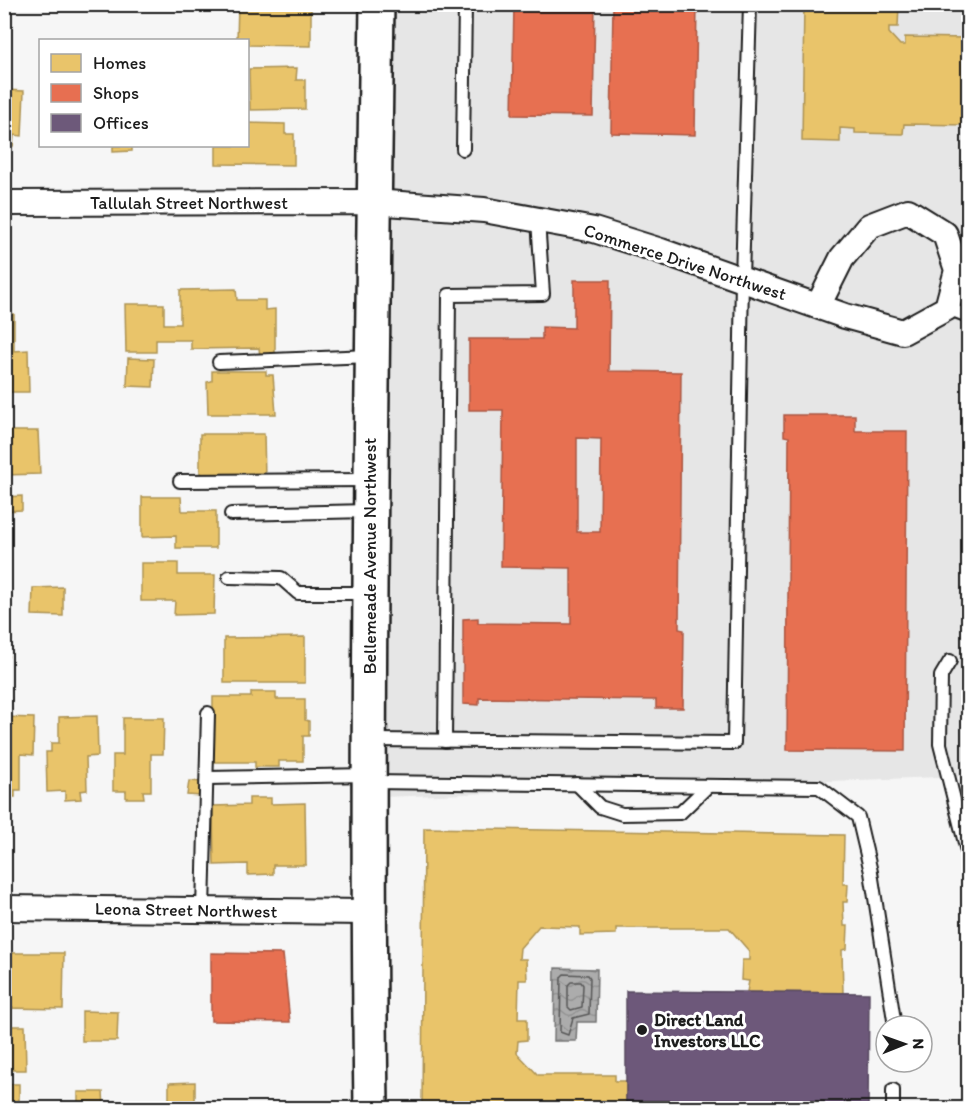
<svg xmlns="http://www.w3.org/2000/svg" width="973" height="1113" font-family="Itim,sans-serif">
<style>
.built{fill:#e6e6e6}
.water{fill:url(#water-waves);stroke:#727272;stroke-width:1.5}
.homes{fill:#e9c46a;stroke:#ac9253;stroke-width:1.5}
.shops{fill:#e76f51;stroke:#aa5641;stroke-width:1.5;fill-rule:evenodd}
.offices{fill:#6d597a;stroke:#55475e;stroke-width:1.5}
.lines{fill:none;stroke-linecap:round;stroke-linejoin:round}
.shore{stroke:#565656;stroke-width:1.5}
.lane-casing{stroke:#1c1c1c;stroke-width:16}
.street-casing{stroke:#1c1c1c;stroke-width:28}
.secondary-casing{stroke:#1c1c1c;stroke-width:38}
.lane{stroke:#fff;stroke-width:12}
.street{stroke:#fff;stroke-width:24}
.secondary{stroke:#fff;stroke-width:33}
.poi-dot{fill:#1c1c1c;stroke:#fff;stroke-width:2}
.labels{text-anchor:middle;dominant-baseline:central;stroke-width:6;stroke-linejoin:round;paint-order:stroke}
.street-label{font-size:18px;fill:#1c1c1c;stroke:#fff}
.poi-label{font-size:18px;font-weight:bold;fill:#1c1c1c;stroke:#fff;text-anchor:start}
</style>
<defs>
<pattern id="water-waves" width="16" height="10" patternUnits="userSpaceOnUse" patternTransform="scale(1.5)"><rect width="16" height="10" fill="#acacac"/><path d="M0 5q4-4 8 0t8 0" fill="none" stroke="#939393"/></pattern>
</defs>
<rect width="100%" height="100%" fill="#f6f6f6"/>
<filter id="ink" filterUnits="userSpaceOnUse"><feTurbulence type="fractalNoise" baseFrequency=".0167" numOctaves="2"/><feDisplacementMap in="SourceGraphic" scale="12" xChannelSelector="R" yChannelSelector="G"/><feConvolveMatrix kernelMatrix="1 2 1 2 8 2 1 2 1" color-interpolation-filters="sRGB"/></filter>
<g filter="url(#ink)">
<path class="built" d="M390,5H968V776L382,797Z"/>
<path class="water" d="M555,968L597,969L596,1022H577L576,1041H554Z"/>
<g class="homes">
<path d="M238,4H311V46L248,45V40H237Z"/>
<path d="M804,4H899L898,27H889V33L900,45H905V37L968,38V125L904,124L903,134L855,133V129L840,128V142L802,141Z"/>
<path d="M297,68L296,80H305V109L250,110L249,69Z"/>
<path d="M4,90L24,91L22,136L14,135L13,146H4Z"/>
<path d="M248,123L285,124V134H294V165L216,164V146H248Z"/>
<path d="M113,146H139H132V151L113,152Z"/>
<path d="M236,289L237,300H265V310L275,309V357H260L259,348L191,349V340H156V352H126L125,304H164V324H180V290Z"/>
<path d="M4,314H14V351L28,350L29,392H4Z"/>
<path d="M128,358L154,359L153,387L127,386Z"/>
<path d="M212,371H266V375H273L276,414H208L207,382L212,381Z"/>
<path d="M4,431H38L40,474L4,475Z"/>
<path d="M200,434H264L265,478L200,479Z"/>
<path d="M22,496V510L4,511V497Z"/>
<path d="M142,497H181L182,511H216V548H176V536L142,537Z"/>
<path d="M4,558L8,592L4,593Z"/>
<path d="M141,563H178V575H215L214,614L174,615L175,601H141Z"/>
<path d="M63,587V616L32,615L33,588Z"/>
<path d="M4,630H7L8,657L4,658Z"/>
<path d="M305,637V683H224V638Z"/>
<path d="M251,692H276V699H305V720L309,721V736H303V761H279V767H255V762H213V697H251Z"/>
<path d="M97,716L98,756L86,757L87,790L80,791L81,799L65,800V791L47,792L46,752H51V743H59V717Z"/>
<path d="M4,717L34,718L33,755L21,754V790H15V797H4Z"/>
<path d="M123,718H164L163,754H151V791H143L144,798H126V791H113V755H123Z"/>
<path d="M189,781L204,782L201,796L187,795Z"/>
<path d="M249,798H271V804L305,803L306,865H273V874L248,875V864L214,865L213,806L249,805Z"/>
<path d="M424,828L844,835L843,884H848L847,902H843L844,926H848L847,949L842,950L843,993L747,992L749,981L741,980L742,960H749V951L729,928H616V934L580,935V927L539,926L520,948L519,959H526L527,980H519L518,1019H527V1040L518,1041L517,1053L538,1075H615V1081H626V1108H422Z"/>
<path d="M4,953H64L63,1009L4,1008Z"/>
<path d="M82,1011L118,1012L117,1041H82Z"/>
<path d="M4,1026H25L26,1070H4Z"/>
<path d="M195,1082V1102L169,1103V1083Z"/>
<rect x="4" y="1084" width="15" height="24"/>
<path d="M78,1092H103L104,1107L78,1106Z"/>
</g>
<g class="shops">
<path d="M514,4H595L593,116L512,115Z"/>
<path d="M613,4H697L695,135L611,133Z"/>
<path d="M574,280H610L609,371L681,372L679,629L684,630L683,708H656V700L479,698V705L463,704V619L478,618V623L571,624V568L501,567L503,410H469V339H542V327L574,328ZM577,438L601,439L600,532H577Z"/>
<path d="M784,415H855V431H907L905,751L787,750L789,437L784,436Z"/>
<path d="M211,953L283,954L290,1022L211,1021Z"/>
</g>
<path class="offices" d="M626,991L869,993L868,1108H626Z"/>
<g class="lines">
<g class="shore">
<path d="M564,974L588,975L590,978L589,1014L573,1018L568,1035L560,1032L561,977Z"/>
<path d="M571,982H581L583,985L582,1007L571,1010L568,1007V985Z"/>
</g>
<g class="lane-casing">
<g id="lane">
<path d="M463,149L465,4"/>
<path d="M947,308L968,316"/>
<path d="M219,362L370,356"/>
<path d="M180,481L369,480"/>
<path d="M231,514L369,511"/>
<path d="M229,577L281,578L298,593H368"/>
<path d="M950,661L941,676L940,744L968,855"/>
<path d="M371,740L734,743L742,279L750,4"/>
<path d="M445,741L449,295L543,294L538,220"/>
<path d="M207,778L368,775"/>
<path d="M370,782L819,787L858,817L871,872L894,1020"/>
<path d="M577,784L600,807L622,814L680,813L708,786"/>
<path d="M203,910L208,713"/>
<path d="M893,1108V1090"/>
</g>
</g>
<g class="street-casing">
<g id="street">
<path d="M4,203L373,202L484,210L594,230L661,251L845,316L903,332L947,308L957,270L945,234L908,211L869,226L842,258L818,306"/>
<path d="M4,908L368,912"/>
</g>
</g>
<g class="secondary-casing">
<path id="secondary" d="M371,1108C366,740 372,373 377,4"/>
</g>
<use href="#lane" class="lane"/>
<use href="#street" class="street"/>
<use href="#secondary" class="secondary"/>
</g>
</g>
<circle class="poi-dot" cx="642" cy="1030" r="6"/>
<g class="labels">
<g class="street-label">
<text x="189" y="203">Tallulah Street Northwest</text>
<text transform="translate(685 262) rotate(18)">Commerce Drive Northwest</text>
<text transform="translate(370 556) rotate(-90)">Bellemeade Avenue Northwest</text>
<text transform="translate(186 910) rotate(1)">Leona Street Northwest</text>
</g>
<g class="poi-label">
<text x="654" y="1020">Direct Land<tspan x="654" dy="21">Investors LLC</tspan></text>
</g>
</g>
<rect width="973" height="1113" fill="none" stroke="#fff" stroke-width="24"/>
<rect x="12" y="12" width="949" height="1089" fill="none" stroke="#1c1c1c" stroke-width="2" filter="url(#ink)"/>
<rect x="39" y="39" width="210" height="108" fill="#ffffff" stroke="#a4a4a4" stroke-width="1.5"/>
<rect x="51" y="54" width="30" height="18" fill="#e9c46a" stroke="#a4a4a4" stroke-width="1.5"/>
<text x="93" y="69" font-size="18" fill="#1c1c1c">Homes</text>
<rect x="51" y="84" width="30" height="18" fill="#e76f51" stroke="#a4a4a4" stroke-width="1.5"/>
<text x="93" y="99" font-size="18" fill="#1c1c1c">Shops</text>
<rect x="51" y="114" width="30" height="18" fill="#6d597a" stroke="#a4a4a4" stroke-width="1.5"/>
<text x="93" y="129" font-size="18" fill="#1c1c1c">Offices</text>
<g transform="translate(904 1044) rotate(89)"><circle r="28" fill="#ffffff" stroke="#a4a4a4" stroke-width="1.5"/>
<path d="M0-4.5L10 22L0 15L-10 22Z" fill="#1c1c1c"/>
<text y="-9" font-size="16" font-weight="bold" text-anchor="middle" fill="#1c1c1c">N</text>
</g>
</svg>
